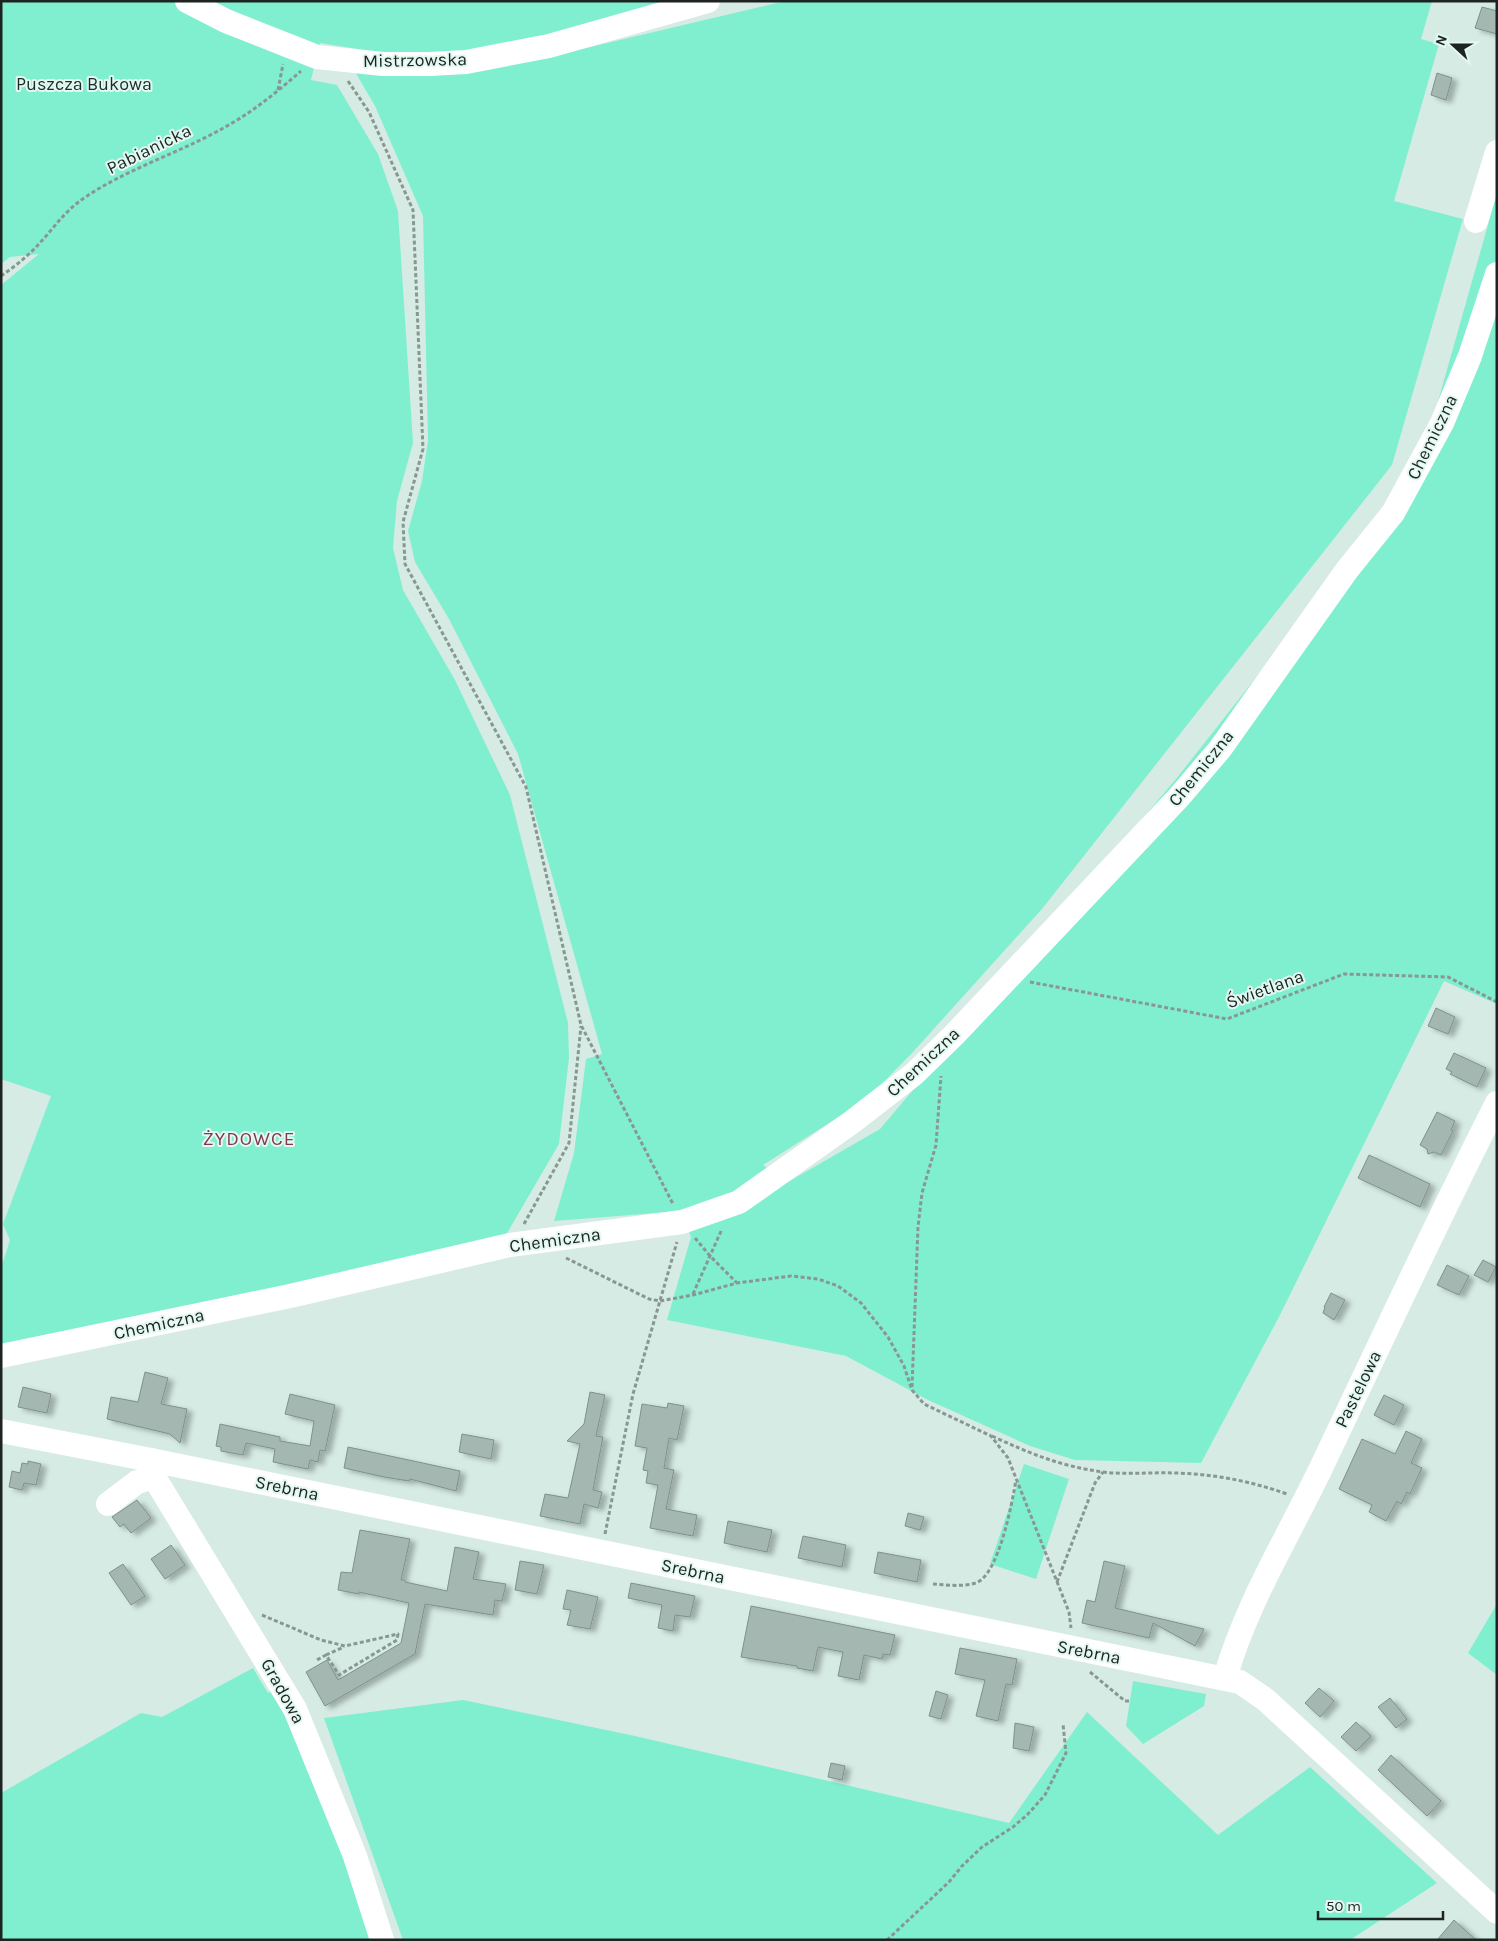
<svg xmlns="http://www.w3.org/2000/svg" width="1498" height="1941" font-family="Karla,sans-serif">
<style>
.green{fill:#80efd0}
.building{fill:#a4b8b1;stroke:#7e918b;filter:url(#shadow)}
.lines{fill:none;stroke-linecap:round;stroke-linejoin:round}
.path{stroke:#889792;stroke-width:3;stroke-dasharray:4 2.5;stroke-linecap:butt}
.minor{stroke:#fff;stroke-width:24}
.labels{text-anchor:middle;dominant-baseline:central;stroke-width:4;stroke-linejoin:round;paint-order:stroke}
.street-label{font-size:18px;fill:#1c2321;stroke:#e3f8f1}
.park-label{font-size:18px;fill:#192e28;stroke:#e3f8f1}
.neighbourhood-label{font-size:19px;letter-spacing:1px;fill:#80394c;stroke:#e3f8f1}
</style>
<defs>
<filter id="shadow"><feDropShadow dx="5.5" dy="3" stdDeviation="2.5" flood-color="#0004"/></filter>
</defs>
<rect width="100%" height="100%" fill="#d6ebe4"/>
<g class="green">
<path d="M1,1H668L531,61L785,1H1432L1421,39L1439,44L1394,201L1463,219L1392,465L1042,909L913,1052L867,1099L763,1165L788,1182L880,1129L1176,779L1418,472L1497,193V1004L1444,981L1280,1315L1201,1463L1075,1460L1030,1446L928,1400L846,1356L667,1320L691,1237L682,1211L554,1221L574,1153L586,1059L602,1054L518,754L449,619L415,562L408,531L422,481L428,440L423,216L375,106L354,70L389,54L320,43L311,80L337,85L378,154L398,211L413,443L397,501L393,548L403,590L455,680L510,795L568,1023L569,1058L559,1144L506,1235L404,1261L1,1350V1268L10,1240L3,1224L51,1096L1,1079V285L39,254L10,257L1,264Z"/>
<path d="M1024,1464L1069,1479L1036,1579L990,1564Z"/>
<path d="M1497,1604V1675L1468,1653Z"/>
<path d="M253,1668L268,1693L271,1691L313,1766L377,1940H1V1793L141,1713L162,1717Z"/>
<path d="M1133,1681L1206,1694L1204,1706L1143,1744L1126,1726Z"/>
<path d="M463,1700L635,1736L1009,1823L1087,1712L1218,1835L1310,1767L1437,1883L1350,1940H403L324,1718Z"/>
</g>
<g class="building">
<path d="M1482,7L1497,11V34L1475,28Z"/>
<path d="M1437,73L1452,78L1446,100L1431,95Z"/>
<path d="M1436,1008L1455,1017L1448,1034L1428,1026Z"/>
<path d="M1454,1053L1486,1068L1477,1087L1450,1074L1452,1072L1446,1069Z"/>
<path d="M1437,1112L1455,1121L1451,1130L1453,1131L1441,1155L1434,1152L1428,1154L1427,1149L1420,1145Z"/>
<path d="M1369,1155L1430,1184L1420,1207L1358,1178Z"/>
<path d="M1483,1260L1496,1267L1488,1282L1474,1275Z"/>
<path d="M1447,1265L1469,1276L1459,1295L1437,1285Z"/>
<path d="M1331,1293L1345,1300L1334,1320L1323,1313L1325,1307H1324Z"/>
<path d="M145,1372L168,1378L161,1404L187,1409L180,1443L170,1434L107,1419L111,1397L138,1402Z"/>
<path d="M23,1387L51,1394L47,1413L18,1407Z"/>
<path d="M590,1392L605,1395L596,1436L603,1437L593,1490L602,1492L598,1508L584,1504L580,1524L540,1516L545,1494L568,1498L580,1444L567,1441L584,1424Z"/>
<path d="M290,1394L335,1405L325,1451L320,1450L318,1462L310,1460L308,1469L273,1462L275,1449L246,1443L243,1455L221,1451V1447L216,1446L220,1424L280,1437V1441L310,1446L314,1421L285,1414Z"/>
<path d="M1384,1395L1404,1405L1394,1425L1374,1415Z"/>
<path d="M668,1403L684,1406L677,1440L669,1438L664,1468L674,1470L666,1509L697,1515L693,1536L650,1528L658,1485L646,1483L648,1471L643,1470L647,1448L635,1446L642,1404L667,1408Z"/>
<path d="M1406,1431L1422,1439L1411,1463L1422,1468L1410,1494L1407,1492L1401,1504L1397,1501L1386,1521L1369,1512L1372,1505L1339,1489L1362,1439L1395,1454Z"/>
<path d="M462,1434L494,1440L491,1459L459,1452Z"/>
<path d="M348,1447L460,1471L456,1491L410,1479L409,1481L384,1477L344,1468Z"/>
<path d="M28,1461L41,1464L36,1485L24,1483L22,1490L9,1487L12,1471L20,1473L22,1463L28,1464Z"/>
<path d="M137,1500L151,1518L131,1533L124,1524L120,1527L112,1517Z"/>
<path d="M908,1513L924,1517L920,1530L905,1526Z"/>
<path d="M728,1521L772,1530L767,1552L724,1543Z"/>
<path d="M360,1530L410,1539L401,1580H405V1582L447,1591L455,1547L479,1552L473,1579L506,1584L502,1601L495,1600L493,1615L425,1604L415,1654L325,1706L306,1672L327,1660L338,1680L401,1643L409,1603L359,1592V1594L338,1590L341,1572L352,1573Z"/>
<path d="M803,1536L846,1545L842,1567L798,1558Z"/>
<path d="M171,1545L185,1565L165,1579L151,1559Z"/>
<path d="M878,1552L921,1560L917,1582L874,1573Z"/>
<path d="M520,1561L544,1565L537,1594L515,1590Z"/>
<path d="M1104,1561L1125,1566L1115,1608L1204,1629L1195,1646L1153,1623L1149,1638L1082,1623L1087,1600L1095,1602Z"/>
<path d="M123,1564L145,1596L131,1605L109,1573Z"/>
<path d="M631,1583L695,1596L690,1617L675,1615L673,1631L658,1628L662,1605L628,1598Z"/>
<path d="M567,1590L598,1597L590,1629L567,1625L571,1610L563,1609Z"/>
<path d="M751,1606L895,1635L890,1655L883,1654L882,1659L864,1655L859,1680L838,1676L843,1652L818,1647L813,1671L797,1668V1666L741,1657Z"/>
<path d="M960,1648L1017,1659L1012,1685L1006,1684L998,1721L976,1716L985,1680L955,1674Z"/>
<path d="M1319,1688L1334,1701L1320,1717L1305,1703Z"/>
<path d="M936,1691L948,1695L941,1719L929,1716Z"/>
<path d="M1390,1698L1407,1719L1396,1728L1378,1707Z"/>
<path d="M1356,1722L1371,1736L1356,1751L1341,1737Z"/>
<path d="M1015,1723L1034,1727L1029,1751L1013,1748Z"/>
<path d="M1391,1755L1441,1801L1427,1816L1378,1770Z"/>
<path d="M831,1763L845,1766L842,1780L828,1777Z"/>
<path d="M1454,1920L1476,1940H1437Z"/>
</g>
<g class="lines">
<g class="path">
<path d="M348,81L369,112L413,210L423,449L403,522L405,564L526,787L581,1025L673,1204"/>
<path d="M278,90L283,64"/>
<path d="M1,276C11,269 22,261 31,252C52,232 62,212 87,196C131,167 182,152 227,126C254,111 278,91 301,71"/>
<path d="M1030,982L1227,1019L1344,974L1448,977L1497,1002"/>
<path d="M524,1224L569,1143L581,1026"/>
<path d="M695,1238L710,1256L737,1283"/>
<path d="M566,1258L649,1299L660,1301L693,1295L737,1283L791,1276L818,1279L838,1286L861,1303L888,1337L904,1366L912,1390L924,1404L991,1436L1008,1458L1069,1612L1071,1628"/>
<path d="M693,1294L722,1229"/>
<path d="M912,1387L918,1227L922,1193L936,1145L941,1076"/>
<path d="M992,1436C1031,1454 1060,1466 1103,1472C1127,1475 1152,1472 1175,1473C1214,1474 1250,1481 1287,1494"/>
<path d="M605,1534L633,1394L677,1242"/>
<path d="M1057,1582L1095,1483L1103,1472"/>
<path d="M933,1584C946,1585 962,1587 976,1583C999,1574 1012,1503 1016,1480"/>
<path d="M262,1615L321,1640L345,1646L398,1634L397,1640L339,1675L326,1655L315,1661"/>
<path d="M326,1655L344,1647"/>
<path d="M1090,1672L1125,1701H1130"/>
<path d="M887,1940L949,1882L962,1866L982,1847L1013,1827L1028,1814L1045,1795L1066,1753L1063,1724"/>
</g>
<g class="minor">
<path d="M187,1L226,21L317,57L383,64H430L466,62L549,46L708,1"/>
<path d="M1476,221L1497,152"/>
<path d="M1,1356L290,1296L510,1245L682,1222L739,1202L852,1122L914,1074L954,1035L1179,797L1220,749L1347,570L1393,513L1442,423L1470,356L1497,274"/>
<path d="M1,1431L151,1460L1240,1682L1266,1700L1497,1912"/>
<path d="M151,1460L154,1477L295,1709L355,1856L382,1940"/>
<path d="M108,1504L137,1482L154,1477"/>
<path d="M1225,1678C1246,1604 1288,1537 1321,1468C1379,1346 1436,1223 1497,1103"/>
</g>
</g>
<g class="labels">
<g class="street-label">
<text transform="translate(415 60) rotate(-1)">Mistrzowska</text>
<text transform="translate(149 149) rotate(-26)">Pabianicka</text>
<text transform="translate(1432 437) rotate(-64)">Chemiczna</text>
<text transform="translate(1201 768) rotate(-51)">Chemiczna</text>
<text transform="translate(1265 989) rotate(-20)">Świetlana</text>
<text transform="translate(923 1062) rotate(-43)">Chemiczna</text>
<text transform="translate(555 1240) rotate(-8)">Chemiczna</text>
<text transform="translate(159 1324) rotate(-12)">Chemiczna</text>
<text transform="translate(1358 1389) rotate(-64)">Pastelowa</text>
<text transform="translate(287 1488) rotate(12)">Srebrna</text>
<text transform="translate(693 1571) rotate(12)">Srebrna</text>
<text transform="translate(1089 1652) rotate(11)">Srebrna</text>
<text transform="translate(283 1691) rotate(61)">Gradowa</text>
</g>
<g class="park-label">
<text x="84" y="84">Puszcza Bukowa</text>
</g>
<g class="neighbourhood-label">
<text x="249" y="1139">ŻYDOWCE</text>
</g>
</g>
<rect width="1498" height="1941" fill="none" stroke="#1c2321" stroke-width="5"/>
<g transform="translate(1453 45) rotate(291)" stroke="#e3f8f1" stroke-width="4" paint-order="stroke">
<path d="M0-4L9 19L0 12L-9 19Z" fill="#1c2321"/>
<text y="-8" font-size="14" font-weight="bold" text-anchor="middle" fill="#1c2321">N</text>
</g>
<path d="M1318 1911v8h125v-8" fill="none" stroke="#1c2321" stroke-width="2.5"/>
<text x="1326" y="1911" font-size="15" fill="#1c2321" stroke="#e3f8f1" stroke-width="4" paint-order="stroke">50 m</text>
</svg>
